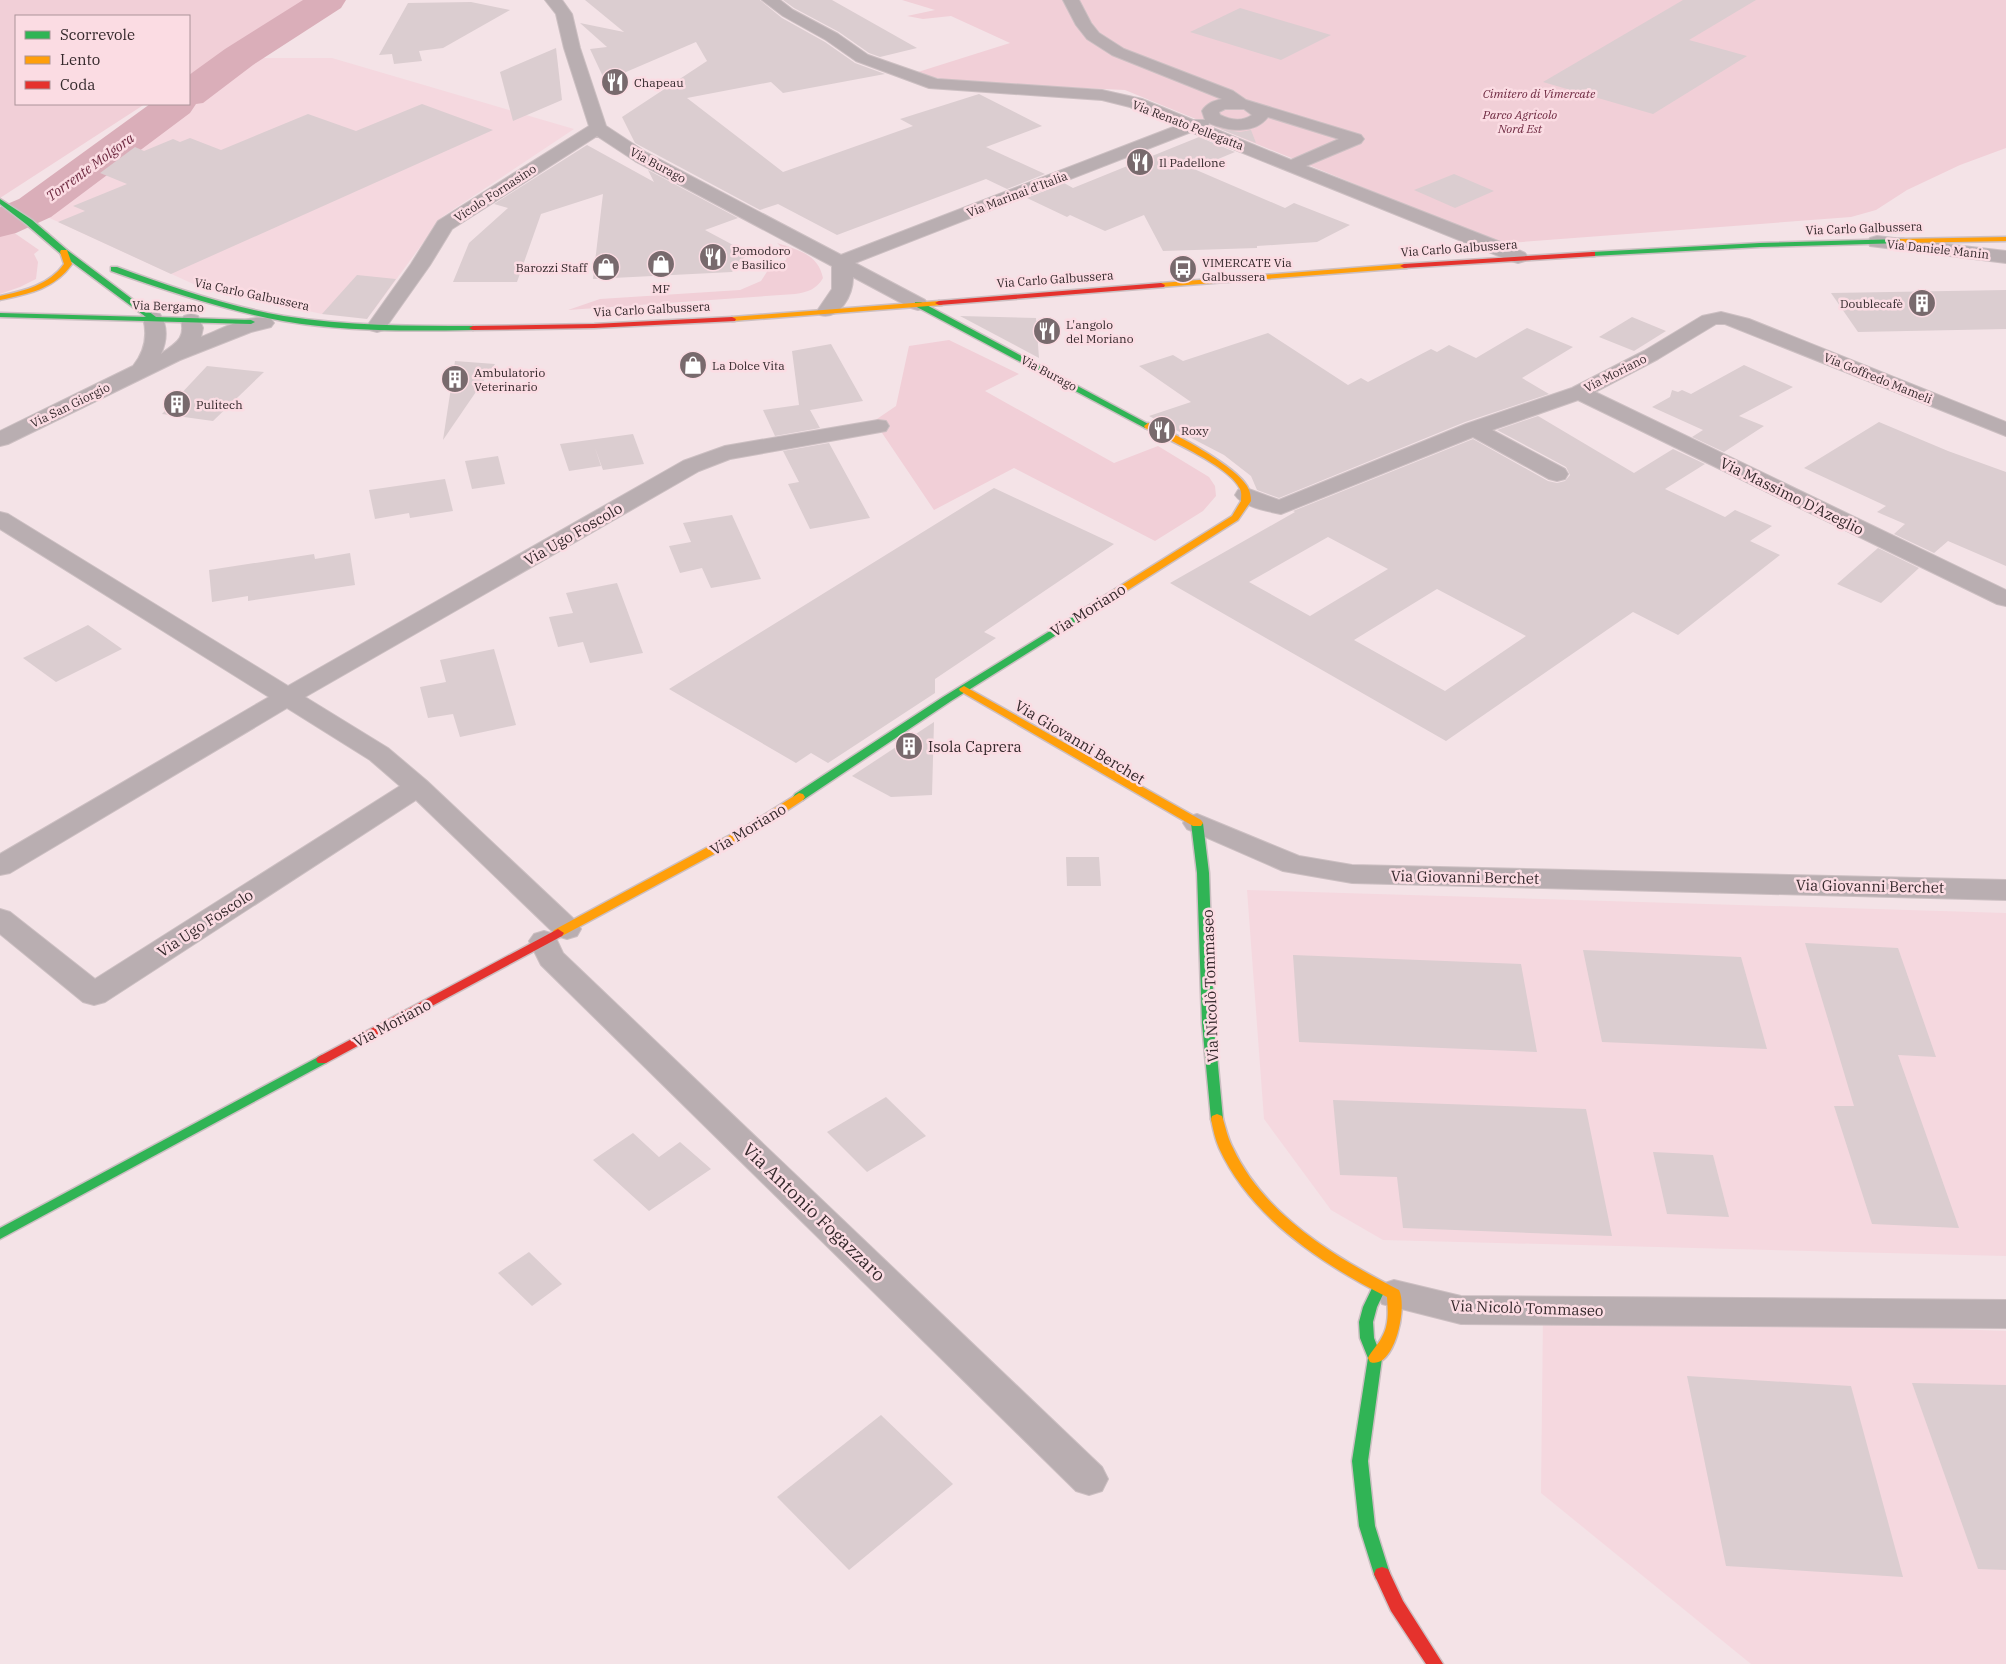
<svg xmlns="http://www.w3.org/2000/svg" width="2006" height="1664" font-family="'IBM Plex Serif',serif">
<style>
.built{fill:#f5d8df}
.green{fill:#f1cfd7}
.lines{fill:none;stroke-linecap:round;stroke-linejoin:round}
.river{fill:#daaeb9;fill-rule:evenodd}
.building{fill:#dbcdd0;fill-rule:evenodd}
.street-casing{stroke:#ccbfc2;stroke-width:2}
.fast-casing{stroke:#ccbfc2;stroke-width:3}
.slow-casing{stroke:#ccbfc2;stroke-width:3}
.jam-casing{stroke:#ccbfc2;stroke-width:3}
.street{fill:#b9aeb1;fill-rule:evenodd}
.fast{fill:#30b455;fill-rule:evenodd}
.slow{fill:#ff9f0a;fill-rule:evenodd}
.jam{fill:#e5322d;fill-rule:evenodd}
.labels{text-anchor:middle;dominant-baseline:central;stroke-width:5;stroke-linejoin:round;paint-order:stroke}
.far-poi-label{font-size:12px;fill:#35292c;stroke:#fbdce3;text-anchor:start}
.far-park-label{font-size:12px;font-style:italic;fill:#6e2940;stroke:#fbdce3}
.far-street-label{font-size:12px;fill:#35292c;stroke:#fbdce3}
.far-water-label{font-size:14px;font-style:italic;fill:#6f2a41;stroke:#fbdce3}
.street-label{font-size:15px;fill:#35292c;stroke:#fbdce3}
.poi-label{font-size:15px;fill:#35292c;stroke:#fbdce3;text-anchor:start}
.near-street-label{font-size:18px;fill:#35292c;stroke:#fbdce3}
</style>
<rect width="100%" height="100%" fill="#f4e3e7"/>
<g class="built">
<path d="M255,58H332L574,129L442,217L373,311L351,315L322,314L202,288L43,215Z"/>
<path d="M1247,890L2006,913V1256L1383,1240L1331,1210L1264,1119Z"/>
<path d="M1543,1314L2006,1331V1664H1751L1541,1493Z"/>
</g>
<g class="green">
<path d="M0,0H305L189,75V16H16V104H145L0,198Z"/>
<path d="M902,0H2006V148L1960,165L1907,190L1876,210L1851,217L1509,243L1489,239L1125,90L957,82L932,77L918,72L1010,43L951,16L923,19L907,16L935,10Z"/>
<path d="M0,223L39,250L34,254L38,262L36,279L20,287L0,294Z"/>
<path d="M777,243C798,250 818,254 823,278C817,289 808,292 795,294L568,310L600,299L740,290L761,281L770,267L786,260L788,253Z"/>
<path d="M949,340L1019,374L985,391L1114,463L1158,446L1209,477L1215,486L1216,496L1203,511L1155,541L1014,468L934,510L874,421L896,406L909,346Z"/>
</g>
<g class="lines">
<path class="river" d="M303,0H346L341,8L253,65L203,103L196,104L190,113L51,217L16,233L0,237V207L19,199L150,104H189V75L225,49Z"/>
</g>
<g class="building">
<path d="M585,0H760L782,18L825,42L855,63L885,74L783,93L771,82L687,98L783,172L913,126L900,119L979,94L1042,126L986,147L1045,174L1007,189L986,179L837,235L778,204L760,210L635,143L622,117L707,61L696,42L605,81L590,49L607,47L580,23L624,32Z"/>
<path d="M783,0H832L917,48L880,57L869,53L839,32L794,8Z"/>
<path d="M1683,0H1756L1689,40L1747,56L1653,114L1543,82Z"/>
<path d="M471,2L510,10L443,48L419,51L422,61L394,64L392,54L379,55L408,3Z"/>
<path d="M1240,8L1331,35L1281,60L1190,32Z"/>
<path d="M556,48L562,100L513,121L500,72Z"/>
<path d="M422,104L493,130L171,274L58,222L85,211L73,206L127,184L100,173L135,147L144,151L173,139L180,142L190,138L221,150L308,114L356,131Z"/>
<path d="M1220,129L1240,132L1251,130L1256,143Z"/>
<path d="M1199,137L1235,152L1194,169L1285,208L1294,203L1350,225L1317,242L1257,246V248L1163,251L1144,215L1105,231L1070,215L1067,217L1027,198L1064,183L1073,188Z"/>
<path d="M587,145L654,182L648,170L738,218L705,230L748,253L732,272L593,279L603,194L541,214L517,282H453L469,243L508,208L494,204Z"/>
<path d="M1454,174L1494,191L1455,208L1414,190Z"/>
<path d="M357,275L396,279L367,319L322,314Z"/>
<path d="M2006,290V329L1858,332L1831,293Z"/>
<path d="M960,316L1036,318L1039,358Z"/>
<path d="M1632,317L1666,331L1634,351L1599,337Z"/>
<path d="M1527,328L1573,347L1522,378L1549,394L1465,422L1279,498L1257,490L1251,476L1224,455L1149,416L1191,402L1139,366L1173,355L1183,361L1268,333L1348,385L1361,378L1368,382L1431,349L1437,352L1449,345L1476,358Z"/>
<path d="M831,344L863,401L810,410L820,428L775,436L763,410L799,405L792,351Z"/>
<path d="M455,361L495,364L443,440Z"/>
<path d="M1744,365L1793,387L1739,416L1764,426L1724,452L1692,437L1703,430L1652,407L1670,397L1672,390L1678,392L1682,390L1691,394Z"/>
<path d="M207,366L264,372L213,421L162,414Z"/>
<path d="M1538,416L1634,473L1673,449L1705,464L1665,489L1725,517L1735,510L1772,526L1750,541L1780,555L1678,635L1633,612L1446,741L1170,583L1295,512L1293,511L1473,439L1548,481L1557,483L1565,481L1570,475L1566,467L1497,430ZM1328,537L1388,569L1310,616L1249,582ZM1437,589L1526,636L1445,691L1354,640Z"/>
<path d="M1879,422L1948,451L2006,472V566L1948,541L1934,553L1894,534L1905,524L1877,512L1886,506L1804,468Z"/>
<path d="M633,434L644,464L603,470L595,448L601,466L569,471L560,444Z"/>
<path d="M829,443L870,518L810,529L788,484L799,482L783,451Z"/>
<path d="M498,456L505,484L472,489L465,461Z"/>
<path d="M445,479L453,511L410,518L409,513L375,519L369,490Z"/>
<path d="M994,488L1114,544L984,632L996,638L935,679V693L828,763L811,753L796,763L669,689Z"/>
<path d="M732,515L761,579L711,588L702,568L680,573L669,546L691,542L683,523Z"/>
<path d="M1878,548L1919,568L1881,603L1837,584Z"/>
<path d="M350,553L355,585L248,601V596L212,602L209,570L314,554L315,559Z"/>
<path d="M617,583L643,653L590,663L583,642L558,647L549,617L573,613L566,593Z"/>
<path d="M88,625L122,649L56,682L23,658Z"/>
<path d="M494,649L516,725L460,737L453,714L428,718L420,687L446,682L440,660Z"/>
<path d="M934,722L932,795L891,797L852,776Z"/>
<path d="M1066,857H1099L1101,886H1067Z"/>
<path d="M1805,943L1898,948L1936,1057L1898,1055L1959,1228L1872,1224L1834,1106H1854Z"/>
<path d="M1583,950L1741,957L1767,1049L1602,1042Z"/>
<path d="M1293,955L1521,964L1537,1052L1299,1042Z"/>
<path d="M886,1097L926,1136L867,1172L827,1132Z"/>
<path d="M1333,1100L1586,1109L1612,1236L1403,1228L1397,1177L1340,1175Z"/>
<path d="M633,1133L659,1157L680,1142L711,1169L649,1211L593,1160Z"/>
<path d="M1653,1152L1713,1155L1729,1217L1667,1214Z"/>
<path d="M529,1252L562,1284L532,1306L498,1273Z"/>
<path d="M1687,1376L1851,1386L1903,1577L1726,1566Z"/>
<path d="M1912,1383L2006,1385V1570L1978,1569Z"/>
<path d="M881,1415L953,1484L849,1570L777,1497Z"/>
</g>
<g class="lines">
<g class="street-casing">
<g id="street">
<path d="M545,0H562L572,14L580,48L606,126L647,153L841,255L1176,126L1130,107L1102,100L929,88L856,61L826,40L783,16L762,0H780L793,10L838,34L868,55L937,79L1102,90L1142,99L1193,120H1205L1202,111C1207,103 1214,101 1222,99L1112,55L1087,39L1076,25L1063,0H1079L1091,23L1099,33L1124,49L1233,91L1246,100L1361,135L1364,139L1361,143L1306,166L1503,243L1525,253L1528,257L1525,261L1518,263L1511,261L1191,132L855,263L925,300L928,304L925,308L918,310L911,308L853,277C853,295 840,320 820,315L817,311L832,289V266L635,161L597,136L452,229L430,265L384,330L377,332L370,330L367,326L411,264L438,221L589,126L564,48L556,14ZM1225,109H1244L1252,115C1242,122 1230,120 1220,115L1219,112ZM1268,117L1339,139L1291,160L1208,126L1209,123C1227,131 1254,135 1268,117Z"/>
<path d="M1877,236L2006,251V263L1870,246L1868,242L1870,238Z"/>
<path d="M153,312L160,314C168,326 167,341 161,354C175,343 186,339 181,320L184,316L191,314L198,316L203,328L201,337C222,329 249,313 271,319L274,323L271,327L251,332L180,360L8,444L0,446V431L133,366C145,351 148,336 143,318L146,314Z"/>
<path d="M1721,312L1749,319L2006,422V436L1725,324H1716L1658,359L1595,392L2006,590V606L1997,604L1578,400L1492,430L1565,469L1568,474L1565,479L1557,481L1549,479L1473,437L1281,514C1267,511 1243,507 1235,495L1238,490L1246,488L1279,500L1466,424L1572,388L1644,351L1702,316Z"/>
<path d="M878,420L886,421L889,426L886,431L730,459L699,471L305,697L388,748L427,781L577,922L581,929L577,936L567,939L557,936L416,800L105,1002L94,1005L83,1002L0,934V909L10,912L95,979L400,786L370,760L287,708L10,873L0,875V854L269,697L0,529V512L8,514L288,686L683,461L725,446Z"/>
<path d="M1197,814L1299,856L1352,865L2006,880V900L1352,883L1283,871L1187,829L1183,823L1187,817Z"/>
<path d="M544,931L554,934L563,953L1102,1467L1108,1479L1102,1491L1089,1495L1076,1491L541,965L529,941L534,934Z"/>
<path d="M1394,1280L1461,1296L2006,1300V1328L1461,1324L1382,1304L1377,1294L1382,1284Z"/>
</g>
</g>
<g class="fast-casing">
<g id="fast">
<path d="M0,199L32,220L67,250L156,317L251,320L255,322L251,324L0,317V313L146,317L61,254L26,224L0,204Z"/>
<path d="M1901,239H1904V243L1760,247L1592,256L1588,254L1592,252L1760,243Z"/>
<path d="M111,267H117C171,287 227,306 284,316C346,326 410,326 473,326L477,328L473,330C410,331 346,332 283,321C224,310 167,291 111,271Z"/>
<path d="M915,302H921L1152,426L1151,428H1145L915,306Z"/>
<path d="M1089,607L1093,608L1094,610L1093,612L951,701L803,800H795L793,797L795,794L943,697Z"/>
<path d="M1197,819L1203,823L1209,873L1214,1023L1223,1119L1222,1122L1217,1124L1212,1122L1211,1119L1202,1023L1197,873L1191,823Z"/>
<path d="M322,1055L326,1057L328,1060L326,1063L0,1239V1228Z"/>
<path d="M1379,1282L1384,1284L1386,1288L1377,1307L1373,1322L1374,1338L1382,1358L1368,1461L1375,1526L1390,1574L1388,1579L1382,1581L1376,1579L1374,1574L1359,1526L1352,1461L1368,1358L1360,1338L1359,1322L1363,1307L1374,1284Z"/>
</g>
</g>
<g class="slow-casing">
<g id="slow">
<path d="M2006,237V241L1901,243L1897,241L1901,239Z"/>
<path d="M61,250H67L72,264C55,289 28,294 0,300V296C24,291 49,285 64,264L60,252Z"/>
<path d="M1404,264H1407V268L1161,287L1157,285L1161,283Z"/>
<path d="M939,301L943,303L942,305L732,321L728,319L732,317Z"/>
<path d="M1148,423C1171,430 1235,466 1247,486C1250,491 1251,496 1251,501L1238,520L1093,612H1085L1084,610L1085,608L1232,516L1241,501C1241,497 1242,493 1240,489C1231,467 1167,439 1145,428L1144,426Z"/>
<path d="M964,686L1201,820L1203,823L1201,826H1193L960,691L959,689Z"/>
<path d="M799,793L803,794L805,797L803,800L753,833L562,936L558,937L552,933L554,930L745,827Z"/>
<path d="M1217,1114L1222,1116L1223,1119C1226,1129 1228,1139 1233,1148C1264,1215 1336,1258 1399,1290C1408,1307 1394,1371 1370,1362L1368,1358C1371,1351 1378,1345 1382,1337C1389,1325 1388,1311 1387,1297C1322,1264 1251,1218 1219,1148C1215,1139 1213,1129 1211,1119L1212,1116Z"/>
</g>
</g>
<g class="jam-casing">
<g id="jam">
<path d="M1592,252H1595V256L1404,268L1400,266L1404,264Z"/>
<path d="M1161,283L1165,285L1164,287L939,305L935,303L939,301Z"/>
<path d="M732,317L736,319L735,321L594,328L473,330L469,328L473,326L594,324Z"/>
<path d="M558,929L564,933L562,936L326,1063H318L316,1060L318,1057Z"/>
<path d="M1382,1567L1388,1569L1403,1601L1443,1664H1426L1391,1611L1374,1574L1376,1569Z"/>
</g>
</g>
<use href="#street" class="street"/>
<use href="#fast" class="fast"/>
<use href="#slow" class="slow"/>
<use href="#jam" class="jam"/>
</g>
<defs>
<g id="restaurant-disc" transform="scale(1.4375)"><circle r="9.5" fill="#786a6d" stroke="#fbdce3"/><path d="M-5-6h1v4h1v-4h1v4h1v-4h1v5L-1.5 .5V6h-2V.5L-5-1ZM5-6V6H3V1.5H1.5Q1.5-4 5-6Z" fill="#fff"/></g>
<g id="shop-disc" transform="scale(1.4375)"><circle r="9.5" fill="#786a6d" stroke="#fbdce3"/><path d="M-5-2.5h2.3a2.7 3.5 0 0 1 5.4 0H5L5.5 6h-11ZM-1.5-2.5h3a1.5 2.3 0 0 0-3 0Z" fill="#fff"/></g>
<g id="bus-disc" transform="scale(1.4375)"><circle r="9.5" fill="#786a6d" stroke="#fbdce3"/><path d="M-5-6H5V4H4V6H2V4H-2V6H-4V4H-5ZM-3.5-4V0h7V-4ZM-3.5 1.2v1.5H-2V1.2ZM2 1.2v1.5H3.5V1.2Z" fill="#fff"/></g>
<g id="building-disc" transform="scale(1.4375)"><circle r="9.5" fill="#786a6d" stroke="#fbdce3"/><path d="M-4-6H4V6H1V3H-1V6H-4ZM-2.5-4.3h1.7v1.8h-1.7ZM.8-4.3h1.7v1.8H.8ZM-2.5-1h1.7V.8h-1.7ZM.8-1h1.7V.8H.8Z" fill="#fff"/></g>
</defs>
<g fill-rule="evenodd">
<use href="#restaurant-disc" x="615" y="82"/>
<use href="#restaurant-disc" x="1140" y="162"/>
<use href="#restaurant-disc" x="713" y="257"/>
<use href="#shop-disc" x="661" y="264"/>
<use href="#shop-disc" x="606" y="267"/>
<use href="#bus-disc" x="1183" y="269"/>
<use href="#building-disc" x="1922" y="303"/>
<use href="#restaurant-disc" x="1047" y="331"/>
<use href="#shop-disc" x="693" y="365"/>
<use href="#building-disc" x="455" y="379"/>
<use href="#building-disc" x="177" y="404"/>
<use href="#restaurant-disc" x="1162" y="430"/>
<use href="#building-disc" x="909" y="746"/>
</g>
<g class="labels">
<g class="far-poi-label">
<text x="634" y="82">Chapeau</text>
<text x="1159" y="162">Il Padellone</text>
<text x="732" y="250">Pomodoro<tspan x="732" dy="14">e Basilico</tspan></text>
<text x="1202" y="262">VIMERCATE Via<tspan x="1202" dy="14">Galbussera</tspan></text>
<text x="587" y="267" text-anchor="end">Barozzi Staff</text>
<text x="661" y="288" text-anchor="middle">MF</text>
<text x="1903" y="303" text-anchor="end">Doublecafè</text>
<text x="1066" y="324">L'angolo<tspan x="1066" dy="14">del Moriano</tspan></text>
<text x="712" y="365">La Dolce Vita</text>
<text x="474" y="372">Ambulatorio<tspan x="474" dy="14">Veterinario</tspan></text>
<text x="196" y="404">Pulitech</text>
<text x="1181" y="430">Roxy</text>
</g>
<g class="far-park-label">
<text x="1539" y="93">Cimitero di Vimercate</text>
<text x="1520" y="114">Parco Agricolo<tspan x="1520" dy="14">Nord Est</tspan></text>
</g>
<g class="far-street-label">
<text transform="translate(1188 125) rotate(21)">Via Renato Pellegatta</text>
<text transform="translate(658 165) rotate(28)">Via Burago</text>
<text transform="translate(495 193) rotate(-33)">Vicolo Fornasino</text>
<text transform="translate(1017 194) rotate(-21)">Via Marinai d'Italia</text>
<text transform="translate(1864 228) rotate(-2)">Via Carlo Galbussera</text>
<text transform="translate(1459 248) rotate(-4)">Via Carlo Galbussera</text>
<text transform="translate(1938 249) rotate(6)">Via Daniele Manin</text>
<text transform="translate(1055 279) rotate(-4)">Via Carlo Galbussera</text>
<text transform="translate(252 294) rotate(12)">Via Carlo Galbussera</text>
<text transform="translate(168 306) rotate(2)">Via Bergamo</text>
<text transform="translate(652 309) rotate(-3)">Via Carlo Galbussera</text>
<text transform="translate(1049 373) rotate(28)">Via Burago</text>
<text transform="translate(1615 373) rotate(-27)">Via Moriano</text>
<text transform="translate(1878 378) rotate(22)">Via Goffredo Mameli</text>
<text transform="translate(70 405) rotate(-26)">Via San Giorgio</text>
</g>
<g class="far-water-label">
<text transform="translate(90 167) rotate(-36)">Torrente Molgora</text>
</g>
<g class="street-label">
<text transform="translate(1792 496) rotate(26)">Via Massimo D'Azeglio</text>
<text transform="translate(573 534) rotate(-30)">Via Ugo Foscolo</text>
<text transform="translate(1088 610) rotate(-32)">Via Moriano</text>
<text transform="translate(1080 742) rotate(31)">Via Giovanni Berchet</text>
<text transform="translate(748 829) rotate(-31)">Via Moriano</text>
<text transform="translate(1465 877) rotate(1)">Via Giovanni Berchet</text>
<text transform="translate(1870 886) rotate(1)">Via Giovanni Berchet</text>
<text transform="translate(205 923) rotate(-33)">Via Ugo Foscolo</text>
<text transform="translate(1210 986) rotate(-92)">Via Nicolò Tommaseo</text>
<text transform="translate(392 1023) rotate(-28)">Via Moriano</text>
<text transform="translate(1527 1308) rotate(2)">Via Nicolò Tommaseo</text>
</g>
<g class="poi-label">
<text x="928" y="746">Isola Caprera</text>
</g>
<g class="near-street-label">
<text transform="translate(814 1212) rotate(44)">Via Antonio Fogazzaro</text>
</g>
</g>
<rect x="15" y="15" width="175" height="90" fill="#fbdce3" stroke="#ac949a"/>
<rect x="25" y="31" width="25" height="8" fill="#30b455" stroke="#ac949a"/>
<text x="60" y="40" font-size="15" fill="#35292c">Scorrevole</text>
<rect x="25" y="56" width="25" height="8" fill="#ff9f0a" stroke="#ac949a"/>
<text x="60" y="65" font-size="15" fill="#35292c">Lento</text>
<rect x="25" y="81" width="25" height="8" fill="#e5322d" stroke="#ac949a"/>
<text x="60" y="90" font-size="15" fill="#35292c">Coda</text>
</svg>
